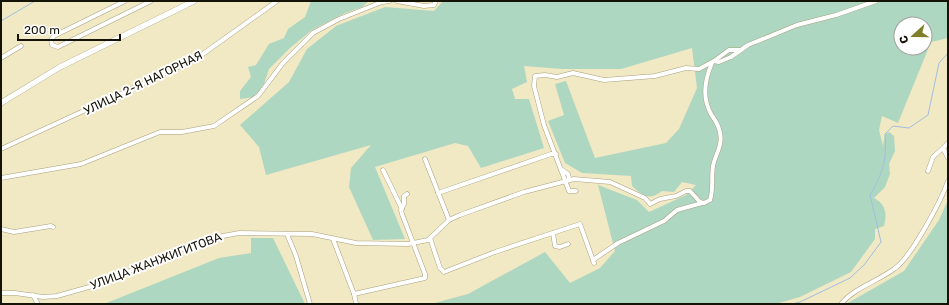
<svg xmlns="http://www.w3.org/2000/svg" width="949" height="305" font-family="Rubik,sans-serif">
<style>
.green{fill:#aed7c1;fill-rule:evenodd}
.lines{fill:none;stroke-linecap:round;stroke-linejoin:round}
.stream{stroke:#a1bfdf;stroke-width:1}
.street-casing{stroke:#a9a17f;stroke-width:5}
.secondary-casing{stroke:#a9a17f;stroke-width:6}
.street{stroke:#fff;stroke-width:4}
.secondary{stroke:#fff;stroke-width:5.5}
.labels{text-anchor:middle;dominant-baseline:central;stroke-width:4;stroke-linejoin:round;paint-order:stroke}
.street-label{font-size:12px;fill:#151206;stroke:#fff}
</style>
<rect width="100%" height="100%" fill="#f1e8c4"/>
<g class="green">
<path d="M311,1H369L362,7L345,13L312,30L290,48L269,69L264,84L255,97L240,99V91L251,77L248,67L256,65L269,44L284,38L288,29L305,17Z"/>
<path d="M443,1H948V38L931,42L898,123L882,116L879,130L883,146L885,134L889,132L894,136L895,151L889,164L890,174L885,187L874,198C886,204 887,214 884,226L875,229V239L851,272L800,297L775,304H431L468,294L545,252L570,283L600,268L615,251L598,185L637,200L649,212L686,195L696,185L682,182L674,192L662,191C649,201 643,196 632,186L631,176L582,173L565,163L548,121L564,115L555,84L566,81L595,158L666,143L679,129L697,88L692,48L621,69H562L524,66L527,82L512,89L515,99H529L544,148L481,168L468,146L455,143L375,167L405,239L373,240L349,187L351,168L371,145L266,175L259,147L240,125L289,82L307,49L336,26L385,7L434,11ZM901,24H925V48H901Z"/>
<path d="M948,200V304H846L904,271L939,220Z"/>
<path d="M251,238H273L305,304H104L219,258L251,253Z"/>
</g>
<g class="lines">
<g class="stream">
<path d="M1,21L35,1"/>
<path d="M792,304L800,302L850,278L864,265L881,242L870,195C883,173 887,160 885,134L893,126L909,128L928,115L939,63L948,53"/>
</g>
<g class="street-casing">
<g id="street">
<path d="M125,1L54,36L51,40L52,45L58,47L151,1"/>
<path d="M397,1L424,6L434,5L436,1"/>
<path d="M1,58L21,46"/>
<path d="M714,61L729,50H740"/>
<path d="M948,143L943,148L948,158"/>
<path d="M1,149L196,59L277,1"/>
<path d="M425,159L449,220"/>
<path d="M561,169L568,174L569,178L568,180"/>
<path d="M383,170L402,209"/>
<path d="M928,171L933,157L943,148"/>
<path d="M1,178L81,164L160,132H182L214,126L258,96L283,63L313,33L339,19L382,2L390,1"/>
<path d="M576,191H569L544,125L534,86L535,76L545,75L557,77L573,73L604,80L655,76L686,68L699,69L714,61L719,62L731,57L748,45L797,25L836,15L876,1"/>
<path d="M438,193L551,154H556"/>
<path d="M1,229L14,232L51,226L53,227"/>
<path d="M553,233L555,246L560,247L568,244"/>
<path d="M287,234L296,256L310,304"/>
<path d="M430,238L440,268L444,272L495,252L580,224L594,263"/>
<path d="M333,239L354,294L425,278V274L402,214L401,210L404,204V196L407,194"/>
<path d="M593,260L618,243L664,221L677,210L702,203"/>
<path d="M1,293H15L43,297L57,296L96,285L207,239L239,233L312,234L356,243L408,244L428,240L449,220L460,215L524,192L574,179L610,182L645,198L650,204L660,199L676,196L686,191H690L700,202L704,203L710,200C714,188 711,178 713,166C715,155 723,145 720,133C719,125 715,120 711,114C702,98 705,79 712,63"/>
<path d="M354,294L356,303"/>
<path d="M33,295L38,304"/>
<path d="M841,304C854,288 878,281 894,269C911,258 941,201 948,181"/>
</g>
</g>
<g class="secondary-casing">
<path id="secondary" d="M1,103L60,67L194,1"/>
</g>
<use href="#street" class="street"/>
<use href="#secondary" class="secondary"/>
</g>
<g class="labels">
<g class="street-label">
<text transform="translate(143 83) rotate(-26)">УЛИЦА 2-Я НАГОРНАЯ</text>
<text transform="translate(156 261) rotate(-21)">УЛИЦА ЖАНЖИГИТОВА</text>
</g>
</g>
<rect width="949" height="305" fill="none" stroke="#151206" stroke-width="4"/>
<g transform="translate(913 36) rotate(249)"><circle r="19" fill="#ffffff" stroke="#a1a09b"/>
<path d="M0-3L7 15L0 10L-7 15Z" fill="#7e7f28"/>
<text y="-6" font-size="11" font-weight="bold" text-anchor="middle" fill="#151206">С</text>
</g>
<path d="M18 34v6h102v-6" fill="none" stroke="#151206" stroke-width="2"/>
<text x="24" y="34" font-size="12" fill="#151206" stroke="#ffffff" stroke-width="3" paint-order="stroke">200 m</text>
</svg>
